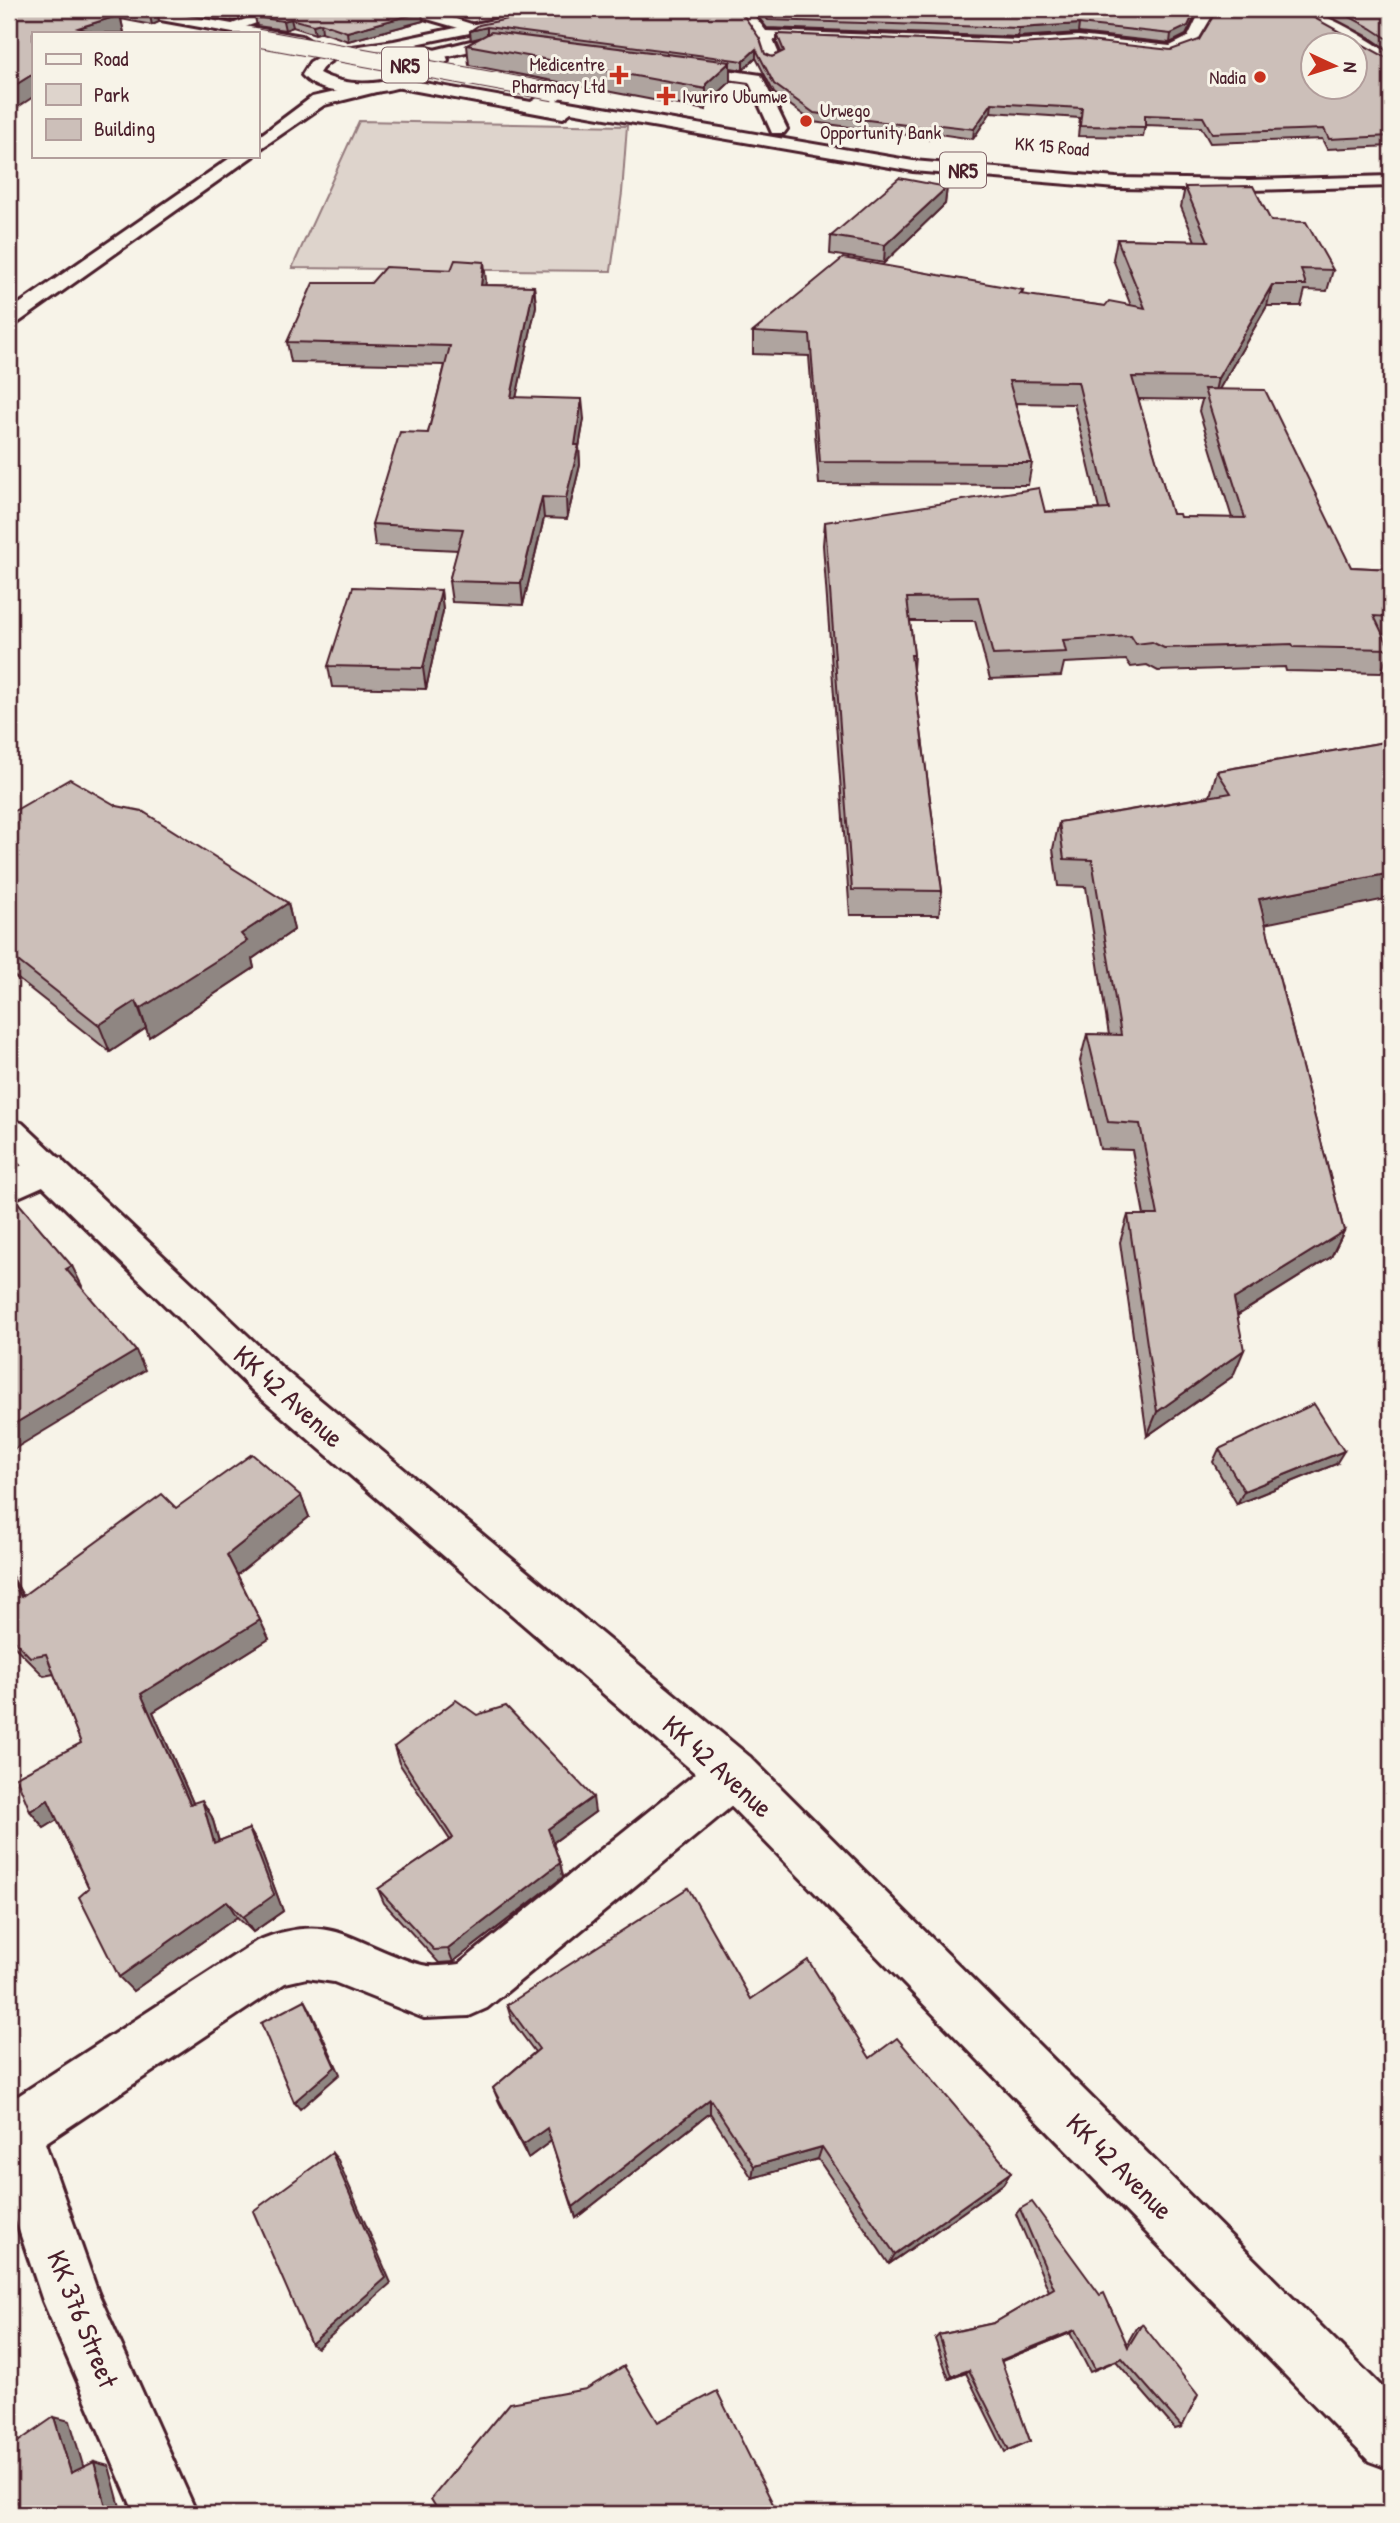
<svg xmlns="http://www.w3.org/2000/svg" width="1400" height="2523" font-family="'Patrick Hand',sans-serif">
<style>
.green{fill:#ded4cc;stroke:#947a7c;stroke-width:2}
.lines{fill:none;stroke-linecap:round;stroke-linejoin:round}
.street-casing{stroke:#4a1f2b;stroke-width:6}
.secondary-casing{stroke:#4a1f2b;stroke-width:6}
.highway-casing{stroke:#4a1f2b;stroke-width:6}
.street{fill:#f7f3e8;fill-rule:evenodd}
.secondary{fill:#f7f3e8;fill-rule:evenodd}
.highway{fill:#f7f3e8;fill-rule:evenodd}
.highway-bridge-casing{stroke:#4a1f2b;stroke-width:19;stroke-linecap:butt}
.highway-bridge{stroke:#f7f3e8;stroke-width:17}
.wall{fill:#afa49f;stroke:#4a1f2b;stroke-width:2;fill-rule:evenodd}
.shaded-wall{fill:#8f8682;stroke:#4a1f2b;stroke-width:2}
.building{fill:#ccbfb9;stroke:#4a1f2b;stroke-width:2;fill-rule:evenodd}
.poi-dot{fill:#c8321e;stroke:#f7f3e8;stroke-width:2.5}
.labels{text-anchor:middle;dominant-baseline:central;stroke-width:6;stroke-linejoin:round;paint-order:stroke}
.far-poi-label{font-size:19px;fill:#4a1f2b;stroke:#f7f3e8;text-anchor:end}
.far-street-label{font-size:19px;fill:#4a1f2b;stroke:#f7f3e8}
.shield{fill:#f7f3e8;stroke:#7e5f64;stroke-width:2}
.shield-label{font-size:21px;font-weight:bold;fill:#4a1f2b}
.near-street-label{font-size:28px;fill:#4a1f2b;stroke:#f7f3e8}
</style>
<rect width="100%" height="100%" fill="#f7f3e8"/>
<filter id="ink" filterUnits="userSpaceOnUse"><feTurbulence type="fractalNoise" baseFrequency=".0143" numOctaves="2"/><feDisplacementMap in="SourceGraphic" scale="14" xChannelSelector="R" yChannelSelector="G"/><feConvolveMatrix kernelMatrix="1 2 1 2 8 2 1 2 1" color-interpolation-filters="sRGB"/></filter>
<g filter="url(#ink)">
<path class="green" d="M359,121L627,126L622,193L611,271L292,268Z"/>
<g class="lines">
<g class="street-casing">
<g id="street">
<path d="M274,9H295L234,31H224L221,28Z"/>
<path d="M401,9H424L484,28L476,33L403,12Z"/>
<path d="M735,9H749L766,31L1018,40L1078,36L1170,46L1188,37L1198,16L1206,11L1276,12L1283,16L1276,20L1211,19L1195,48L1170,56L1078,46L1018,50L773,40L781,59L773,64L767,62L762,47Z"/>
<path d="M1288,9C1323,9 1362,35 1391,55V67Z"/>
<path d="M479,39L520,43L528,48L520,53L479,49L440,58L432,53L434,50Z"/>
<path d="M677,63L761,75L787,129L784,133H772L749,82L671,71L669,68Z"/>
<path d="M374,83L380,85V91L324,105L257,151V138L312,97Z"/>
<path d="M233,156H253L16,324L9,326V311Z"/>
<path d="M48,1154L61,1158L66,1168L61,1178L9,1201V1171Z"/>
<path d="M733,1751L750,1757L757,1774L750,1791L487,2008L469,2016L424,2018L334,1982L307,1978L285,1983L45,2143L98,2293L197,2514H135L43,2301L9,2200V2093L18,2096L257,1941C334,1909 353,1946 422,1965C433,1968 448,1965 459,1964L716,1757Z"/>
</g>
</g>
<g class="secondary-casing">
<g id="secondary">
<path d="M546,9H574L567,13L416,44L445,53L448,60C423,92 331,108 302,75L310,62L331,50L394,41ZM403,50L432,59C404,85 353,91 319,73C333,48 378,51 403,50Z"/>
<path d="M9,1119L22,1123L282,1368L750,1757L1391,2396V2469L1369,2461L716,1791L254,1392L9,1153Z"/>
</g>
</g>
<g class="highway-casing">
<g id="highway">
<path d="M115,9H146L302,36L310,41L302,46L257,38V33H233L122,13Z"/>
<path d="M396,78L531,102L539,97L913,161L1116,178L1249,180L1391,176V186L1249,190L1116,188L913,171L571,112L563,118L390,86V80Z"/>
</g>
</g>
<use href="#street" class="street"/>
<use href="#secondary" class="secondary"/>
<use href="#highway" class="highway"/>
<g class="highway-bridge-casing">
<path id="highway-bridge" d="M257,38L554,92"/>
</g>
<use href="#highway-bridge" class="highway-bridge"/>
</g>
<g class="wall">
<path d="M9,9H130L158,14L159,22L152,25L121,19L124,33H33Z"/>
<path d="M166,9H267L232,21L192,12Z"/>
<path d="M432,9H467L448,14Z"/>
<path d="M557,9H739L765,54L772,57L781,52L777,43V34L1391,60V146L1327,149L1322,139L1210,143L1201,127L1145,125L1143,137L1078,136L1080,118L991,112L973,139L932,133L929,138L813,122L774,93L756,58L743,70L730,68V82L706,105V110L469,65L467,45L481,38L471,40L470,31Z"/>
<path d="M752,9H1287L1286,10L1205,9L1196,15L1186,35L1170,43L1078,33L1018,37L767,28Z"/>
<path d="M1306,9H1391V52L1369,37L1329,16Z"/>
<path d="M255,17L423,21L348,41L322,32L315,34L293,27L285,30L257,26Z"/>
<path d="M947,187L945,204L884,263L830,254L831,236Z"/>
<path d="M1185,187L1271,221L1333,270L1327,291L1305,290L1301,306H1267L1219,389L1351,567L1391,569V641L1385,640L1390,649L1381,673L1286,671L1285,667L1158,671L1147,665L1131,667L1126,660L1064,663L1061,676L990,679L975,621H910L914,655L913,669L942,891L939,915H850L823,545L825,522L1099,509L1074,404L1015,403L1032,463L1028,485L819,484L809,356L753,354V332L1023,290L1022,295L1105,306H1131L1113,259L1117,239L1195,241L1181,207ZM1138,399L1202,400L1199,411L1232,518L1180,517L1172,514Z"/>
<path d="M484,262L485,285L534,286L536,306L516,397L584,419L579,447L580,465L567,519L544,518L523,605L452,602L449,581L458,550L375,546L372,524L428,433L445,365L291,362L287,342L371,283L451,270Z"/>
<path d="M1391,385V431L1383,416L1386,404L1385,402L1390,386Z"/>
<path d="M441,590L443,611L426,689L332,687L328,666Z"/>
<path d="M1391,741L1265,923L1344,1231L1331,1257L1237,1316L1233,1376L1147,1436L1120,1242L1128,1215H1144L1132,1150L1100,1149L1080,1061L1087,1034L1109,1035L1086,887L1058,886L1053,849L1059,822L1210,796L1217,771Z"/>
<path d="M117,806L288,903L294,930L252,959L254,968L149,1037L146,1028L110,1052L9,972V814Z"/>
<path d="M1219,1449L1336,1464L1237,1504L1213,1462Z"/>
<path d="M301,1496L309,1517L237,1574L269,1639L153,1712L193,1803L212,1817L219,1841L249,1829L259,1846L283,1911L253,1932L237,1917L133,1991L89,1888L57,1820L44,1828L30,1811L81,1743L54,1674L44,1676L9,1641V1571L23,1596L176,1508Z"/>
<path d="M394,1747L595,1812L553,1843L560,1863L563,1877L453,1962L439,1963L384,1903L378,1889L450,1840L399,1763Z"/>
<path d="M751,1999L870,2058L1011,2172L1003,2184L889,2264L818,2159L752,2178L710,2113L576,2218L551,2141L528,2158L499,2102L493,2088L535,2052L512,2021L507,2005Z"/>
<path d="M1020,2209L1127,2344L1136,2328L1142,2324L1182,2427L1175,2429L1116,2361L1090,2372L1070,2333L1001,2361L1030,2441L1005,2452L966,2373L949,2379L935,2339L939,2335L994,2323L1049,2291L1016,2214Z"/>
</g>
<g class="shaded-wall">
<path d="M241,9H267L232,21L230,12Z"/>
<path d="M447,9H467L448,14Z"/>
<path d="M502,9H535L502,15Z"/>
<path d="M1196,9H1205L1196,15L1186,35L1170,43L1171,34Z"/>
<path d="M422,12L423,21L348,41L347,32Z"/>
<path d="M158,14L159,22L152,25L150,16Z"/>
<path d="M120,15L124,33H79L78,28Z"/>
<path d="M291,19L293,27L285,30L283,21Z"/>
<path d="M321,23L322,32L315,34L313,25Z"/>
<path d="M1079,24L1078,33L1018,37L1019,28Z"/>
<path d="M487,27V36L471,40L470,31Z"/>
<path d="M756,49V58L743,70V61Z"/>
<path d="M730,62V82L706,105V110V84Z"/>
<path d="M33,74V97L9,113V89Z"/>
<path d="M992,103L991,112L973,139L974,129Z"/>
<path d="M932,124V133L929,138V128Z"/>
<path d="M947,187L945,204L884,263L885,245Z"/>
<path d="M484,262L486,281L483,304L481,285Z"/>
<path d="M1272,285L1267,306L1213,400L1218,378Z"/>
<path d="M534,286L536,306L512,417L511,397Z"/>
<path d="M582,399L584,419L579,447L580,465L567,519L566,498Z"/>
<path d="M542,497L544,518L523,605L521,583Z"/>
<path d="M441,590L443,611L426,689L423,668Z"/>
<path d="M1391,873V898L1250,927L1259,899Z"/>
<path d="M288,903L294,930L252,959L254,968L149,1037L140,1009L241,934Z"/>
<path d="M136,1001L146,1028L110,1052L99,1025Z"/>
<path d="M1344,1231L1331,1257L1223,1324L1234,1299Z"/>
<path d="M72,1266L82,1286L75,1289L66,1269Z"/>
<path d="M1244,1350L1233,1376L1147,1436L1157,1412Z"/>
<path d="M136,1351L145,1370L9,1452V1427Z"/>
<path d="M1344,1451L1336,1464L1237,1504L1244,1491Z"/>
<path d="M301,1496L309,1517L237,1575L227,1555Z"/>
<path d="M9,1571L35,1617L21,1597L9,1575Z"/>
<path d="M260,1620L269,1639L153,1712L201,1821L190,1804L141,1694Z"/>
<path d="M593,1797L595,1812L551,1844L548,1829Z"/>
<path d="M48,1800L62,1817L44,1828L30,1811Z"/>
<path d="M202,1800L212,1817L224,1860L214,1843Z"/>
<path d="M249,1829L259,1846L283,1911L253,1932L243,1917Z"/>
<path d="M560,1863L563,1877L453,1962L448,1949Z"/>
<path d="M227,1901L237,1917L133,1991L119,1977Z"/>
<path d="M305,2000L310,2009L340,2074L300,2109L294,2102Z"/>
<path d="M710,2099V2113L576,2218L573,2207Z"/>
<path d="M547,2128L551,2141L528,2158L523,2145Z"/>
<path d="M822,2147L818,2159L752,2178L754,2166Z"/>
<path d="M332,2153L338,2160L391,2283L317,2348L311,2344Z"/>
<path d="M1011,2172L1003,2184L889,2264L895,2254Z"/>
<path d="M1075,2330L1070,2333L997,2363L1001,2360Z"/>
<path d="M969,2370L966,2373L949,2379L952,2376Z"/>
<path d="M54,2417L70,2421L86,2476L71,2473Z"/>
<path d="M94,2462L109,2466L122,2514H108Z"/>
</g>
<g class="building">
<path d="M9,9H84L120,15L78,28L96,33H33V74L9,89Z"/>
<path d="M109,9H130L158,14L150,16Z"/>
<path d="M215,9H241L230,12Z"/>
<path d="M278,9H412L422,12L347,32L321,23L313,25L291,19L283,21L255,17Z"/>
<path d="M557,9H739L760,39L765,54L772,57L784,51L777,34L1019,44L1079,40L1171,50L1199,40L1215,13L1311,16L1391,60V136L1329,139L1324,129L1212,133L1203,117L1145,115V127L1080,126L1082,108L992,103L974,129L932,124L929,128L814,113L774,84L756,49L743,61L487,27L470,31L479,25ZM1312,46H1354V88H1312Z"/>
<path d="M759,9H1196L1188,26L1171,34L1079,24L1019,28L768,20Z"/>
<path d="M1335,9H1391V41L1371,28Z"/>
<path d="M491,32L730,62L706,84V89L467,45Z"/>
<path d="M899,178L947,187L885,245L831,236Z"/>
<path d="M1253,186L1271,221L1306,222L1333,270L1301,269L1306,285H1272L1218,378L1132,377L1172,514H1179L1180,517L1245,518L1204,389L1265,390L1351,567L1391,569V617L1374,616L1390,649L1294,647L1292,644L1164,648L1152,642L1136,644L1131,636L1063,640L1066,652L993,655L978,597L907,598L914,655H911L942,891L852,890L825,522L1039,488L1045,512L1109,509L1078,382L1009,381L1032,463L820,462L810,335L753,332L843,258L1023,290L1020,294L1105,306L1109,301L1145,308L1117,239L1208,241L1185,187Z"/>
<path d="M455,260L484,262L481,285L534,286L511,397L582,399L575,445H579L566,498L542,497L521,583L449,581L463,529L372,524L400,432L428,433L450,346L287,342L313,283H371L385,267L451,270Z"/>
<path d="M353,587L441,590L423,668L328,666Z"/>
<path d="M1391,741V873L1259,899L1344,1231L1234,1299L1244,1350L1157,1412L1128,1215H1158L1140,1124L1108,1122L1087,1034L1121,1035L1092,860L1064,859L1059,822L1231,793L1217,771Z"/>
<path d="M70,779L117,806L142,811L288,903L241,934L247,941L140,1009L136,1001L99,1025L9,954V814Z"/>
<path d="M15,1199L72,1266L66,1269L136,1351L9,1427V1203Z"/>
<path d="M1314,1404L1344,1451L1244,1491L1219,1449Z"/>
<path d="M252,1454L301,1496L227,1555L260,1620L141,1694L190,1804L202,1800L214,1843L249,1829L274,1895L243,1917L227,1901L119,1977L79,1897L89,1888L48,1800L30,1811L16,1777L81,1743L46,1654L30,1657L9,1635V1575L21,1597L162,1494L176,1508Z"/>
<path d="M456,1700L477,1715L506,1706L593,1797L548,1829L560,1863L448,1949L434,1950L378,1889L453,1838L394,1747Z"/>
<path d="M688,1888L751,1999L808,1960L870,2058L897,2038L1011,2172L895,2254L822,2147L754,2166L710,2099L573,2207L547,2128L523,2145L493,2088L539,2049L507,2005Z"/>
<path d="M305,2000L335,2067L294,2102L261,2023Z"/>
<path d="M332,2153L386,2278L311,2344L253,2211Z"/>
<path d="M1032,2202L1100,2295L1104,2293L1128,2347L1142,2324L1198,2395L1182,2427L1122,2358L1095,2369L1075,2330L1001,2360L1030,2441L1009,2450L969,2370L952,2376L939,2335L994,2323L1054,2288L1020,2209Z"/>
<path d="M624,2366L658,2422L717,2391L778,2514H440L431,2499L510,2403L586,2389Z"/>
<path d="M54,2417L71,2473L94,2462L108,2514H9V2448Z"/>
</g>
</g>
<g class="poi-dot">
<path d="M615.5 64.5h7v7h7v7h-7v7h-7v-7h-7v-7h7z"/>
<circle cx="1260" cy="77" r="7"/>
<path d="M662.5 85.5h7v7h7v7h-7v7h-7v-7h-7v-7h7z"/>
<circle cx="806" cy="121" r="7"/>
</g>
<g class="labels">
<g class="far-poi-label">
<text x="605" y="64">Medicentre<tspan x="605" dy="22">Pharmacy Ltd</tspan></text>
<text x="1246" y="77">Nadia</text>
<text x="682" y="96" text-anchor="start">Ivuriro Ubumwe</text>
<text x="820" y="110" text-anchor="start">Urwego<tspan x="820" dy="22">Opportunity Bank</tspan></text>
</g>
<g class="far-street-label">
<text transform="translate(1052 146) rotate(5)">KK 15 Road</text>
</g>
<g class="shield">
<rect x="382" y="47.5" width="46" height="35" rx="5"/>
<rect x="940" y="152.5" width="46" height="35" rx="5"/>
</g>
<g class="shield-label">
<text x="405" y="65">NR5</text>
<text x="963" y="170">NR5</text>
</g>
<g class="near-street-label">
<text transform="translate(289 1396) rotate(42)">KK 42 Avenue</text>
<text transform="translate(718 1766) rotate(42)">KK 42 Avenue</text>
<text transform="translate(1120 2166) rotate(45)">KK 42 Avenue</text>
<text transform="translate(83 2319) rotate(68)">KK 376 Street</text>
</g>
</g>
<rect width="1400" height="2523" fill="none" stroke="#f7f3e8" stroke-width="35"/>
<rect x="18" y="18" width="1365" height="2488" fill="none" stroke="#4a1f2b" stroke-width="2.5" filter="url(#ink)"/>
<rect x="32" y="32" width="228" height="126" fill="#f7f3e8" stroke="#b29e9c" stroke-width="2"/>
<rect x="46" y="54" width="35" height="10" fill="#f7f3e8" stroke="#b29e9c" stroke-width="2"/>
<text x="94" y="66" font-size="21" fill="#4a1f2b">Road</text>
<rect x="46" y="84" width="35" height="21" fill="#ded4cc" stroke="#b29e9c" stroke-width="2"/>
<text x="94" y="102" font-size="21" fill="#4a1f2b">Park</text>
<rect x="46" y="119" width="35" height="21" fill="#ccbfb9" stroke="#b29e9c" stroke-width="2"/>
<text x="94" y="136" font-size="21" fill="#4a1f2b">Building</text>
<g transform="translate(1334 66) rotate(94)"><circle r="33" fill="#f7f3e8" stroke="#b29e9c" stroke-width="2"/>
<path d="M0-5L12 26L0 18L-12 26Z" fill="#c8321e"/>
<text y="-10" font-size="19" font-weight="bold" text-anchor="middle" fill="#4a1f2b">N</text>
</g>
</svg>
